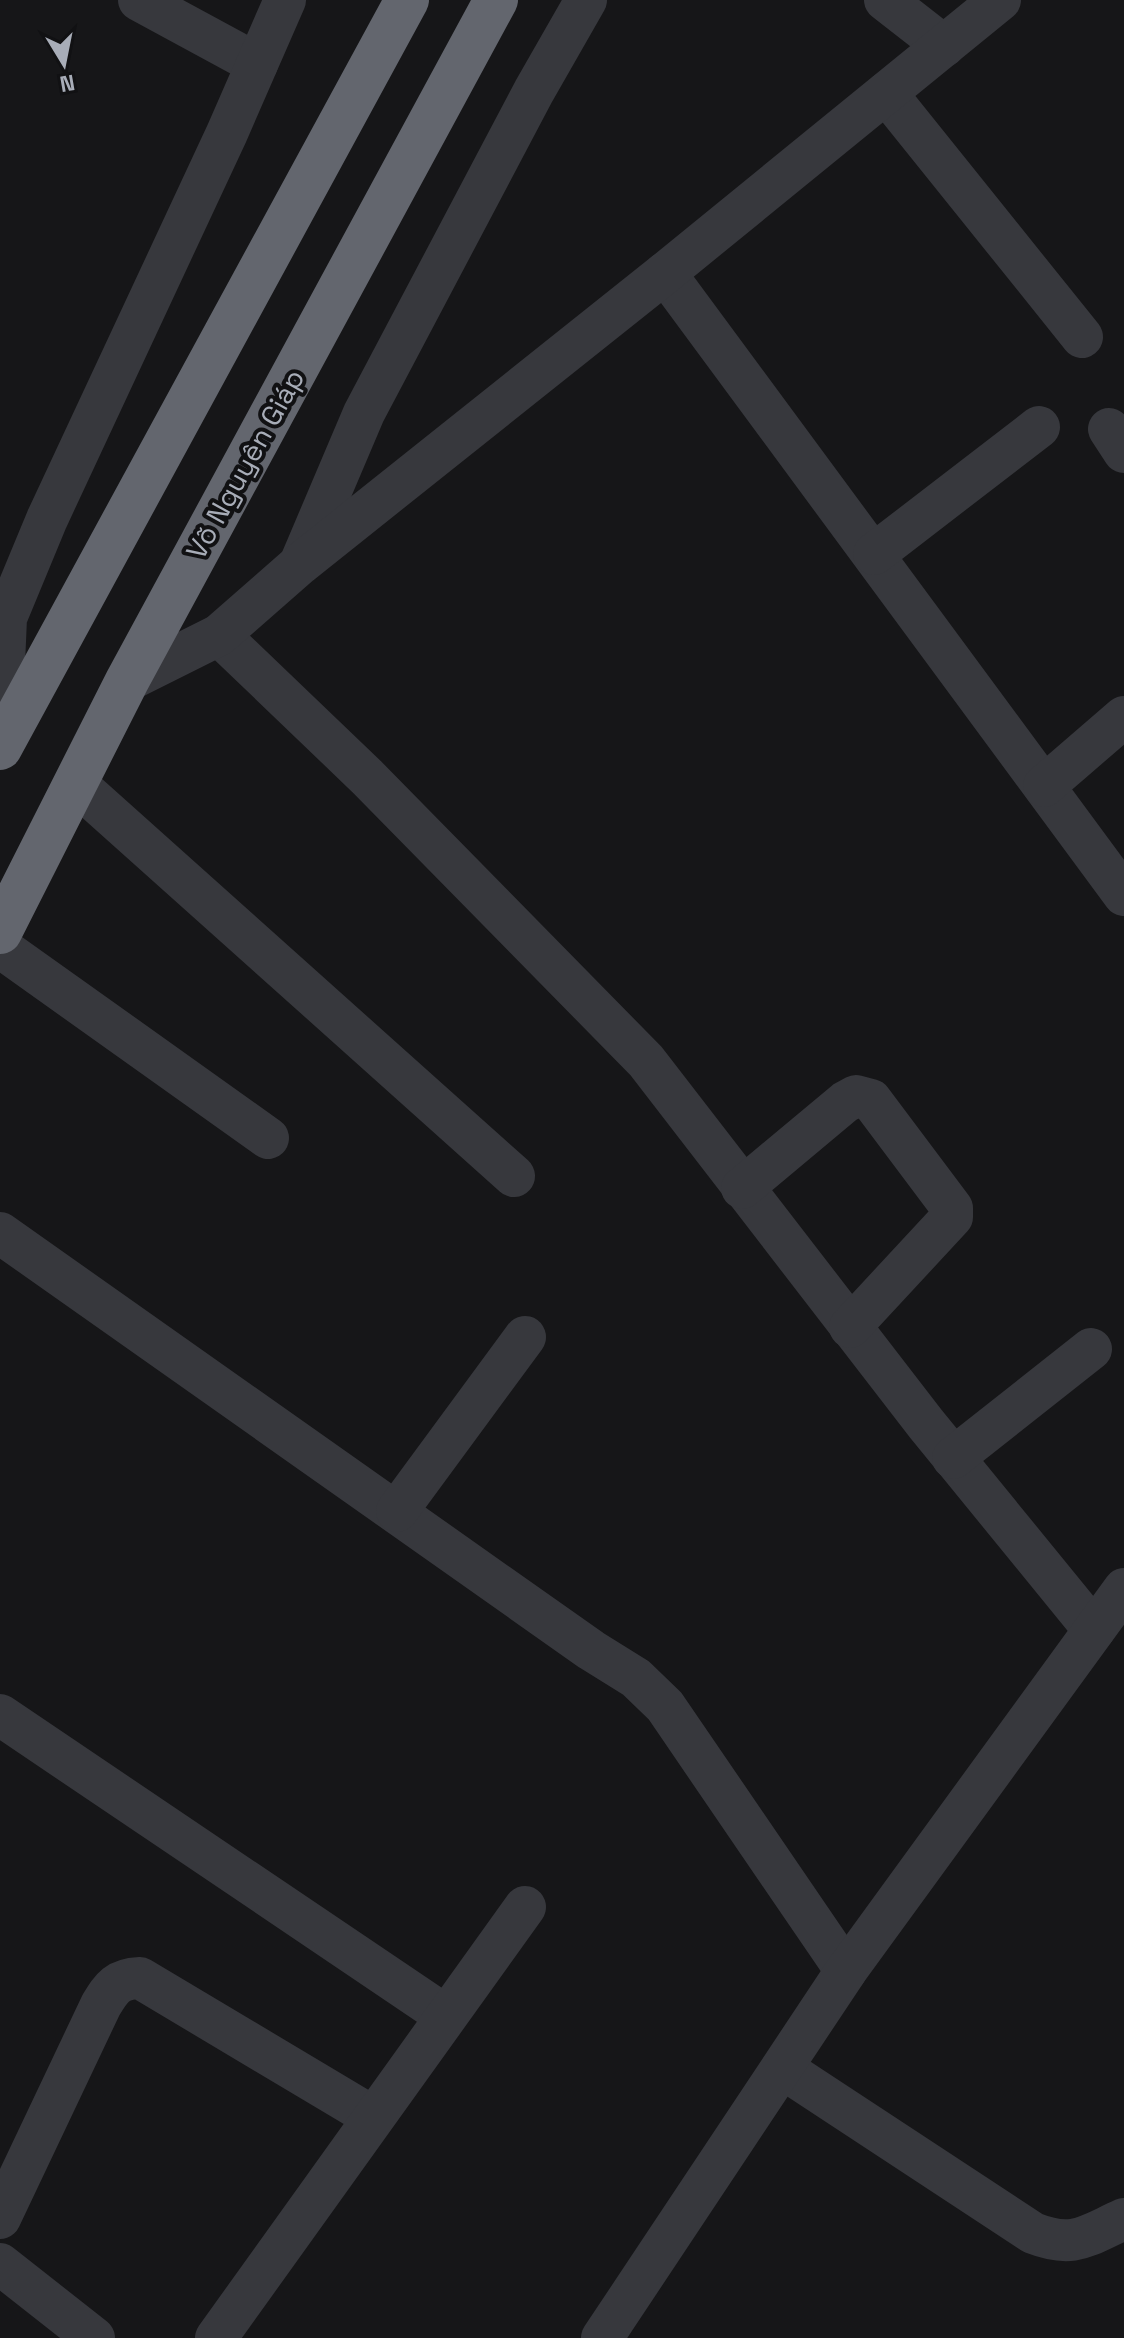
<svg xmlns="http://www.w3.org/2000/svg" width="1124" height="2338" font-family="'Space Grotesk',sans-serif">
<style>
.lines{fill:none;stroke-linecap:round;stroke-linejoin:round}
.minor{stroke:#37383d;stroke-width:42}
.highway{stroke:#63666e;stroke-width:44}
.labels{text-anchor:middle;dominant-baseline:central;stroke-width:8;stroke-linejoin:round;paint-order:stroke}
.street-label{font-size:28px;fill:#a8adb8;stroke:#111113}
</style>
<rect width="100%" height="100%" fill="#161618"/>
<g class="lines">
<g class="minor">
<path d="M139,0L257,64"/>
<path d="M885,0L944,46"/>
<path d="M886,93L1082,337"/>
<path d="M665,273L1124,895"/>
<path d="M1109,429L1124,452"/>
<path d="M874,554L1039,427"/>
<path d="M302,559L364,413L534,91L586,0"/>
<path d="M219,635L367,777L646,1061L926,1424L1094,1630"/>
<path d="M127,681L219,635L300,564L665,273L1000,0"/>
<path d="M3,740L13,695L4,664L6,618L47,519L227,133L285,0"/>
<path d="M75,783L514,1176"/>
<path d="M1044,786L1124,717"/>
<path d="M0,947L268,1138"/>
<path d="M742,1188L845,1102L856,1096L871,1100L952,1208V1217L850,1327"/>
<path d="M0,1233L591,1650L636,1678L665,1706L846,1971"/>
<path d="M953,1458L1091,1349"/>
<path d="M397,1511L525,1337"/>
<path d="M0,1715L446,2016"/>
<path d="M782,2068L1033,2233C1074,2249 1086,2236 1124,2219"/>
<path d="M0,2218L101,2005C112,1987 117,1979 140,1978L373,2117"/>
<path d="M0,2264L94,2338"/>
<path d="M216,2338L525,1907"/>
<path d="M602,2338L846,1971L1124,1589"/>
</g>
<g class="highway">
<path d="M0,748L407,0"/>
<path d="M0,932L127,681L496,0"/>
</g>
</g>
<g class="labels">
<g class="street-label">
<text transform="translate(245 464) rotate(-61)">Võ Nguyên Giáp</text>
</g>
</g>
<g transform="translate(64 64) rotate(170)" stroke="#111113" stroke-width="6" paint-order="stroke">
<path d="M0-6L14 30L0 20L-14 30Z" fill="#a8adb8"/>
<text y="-12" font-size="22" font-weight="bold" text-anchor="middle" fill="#a8adb8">N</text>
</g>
</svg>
